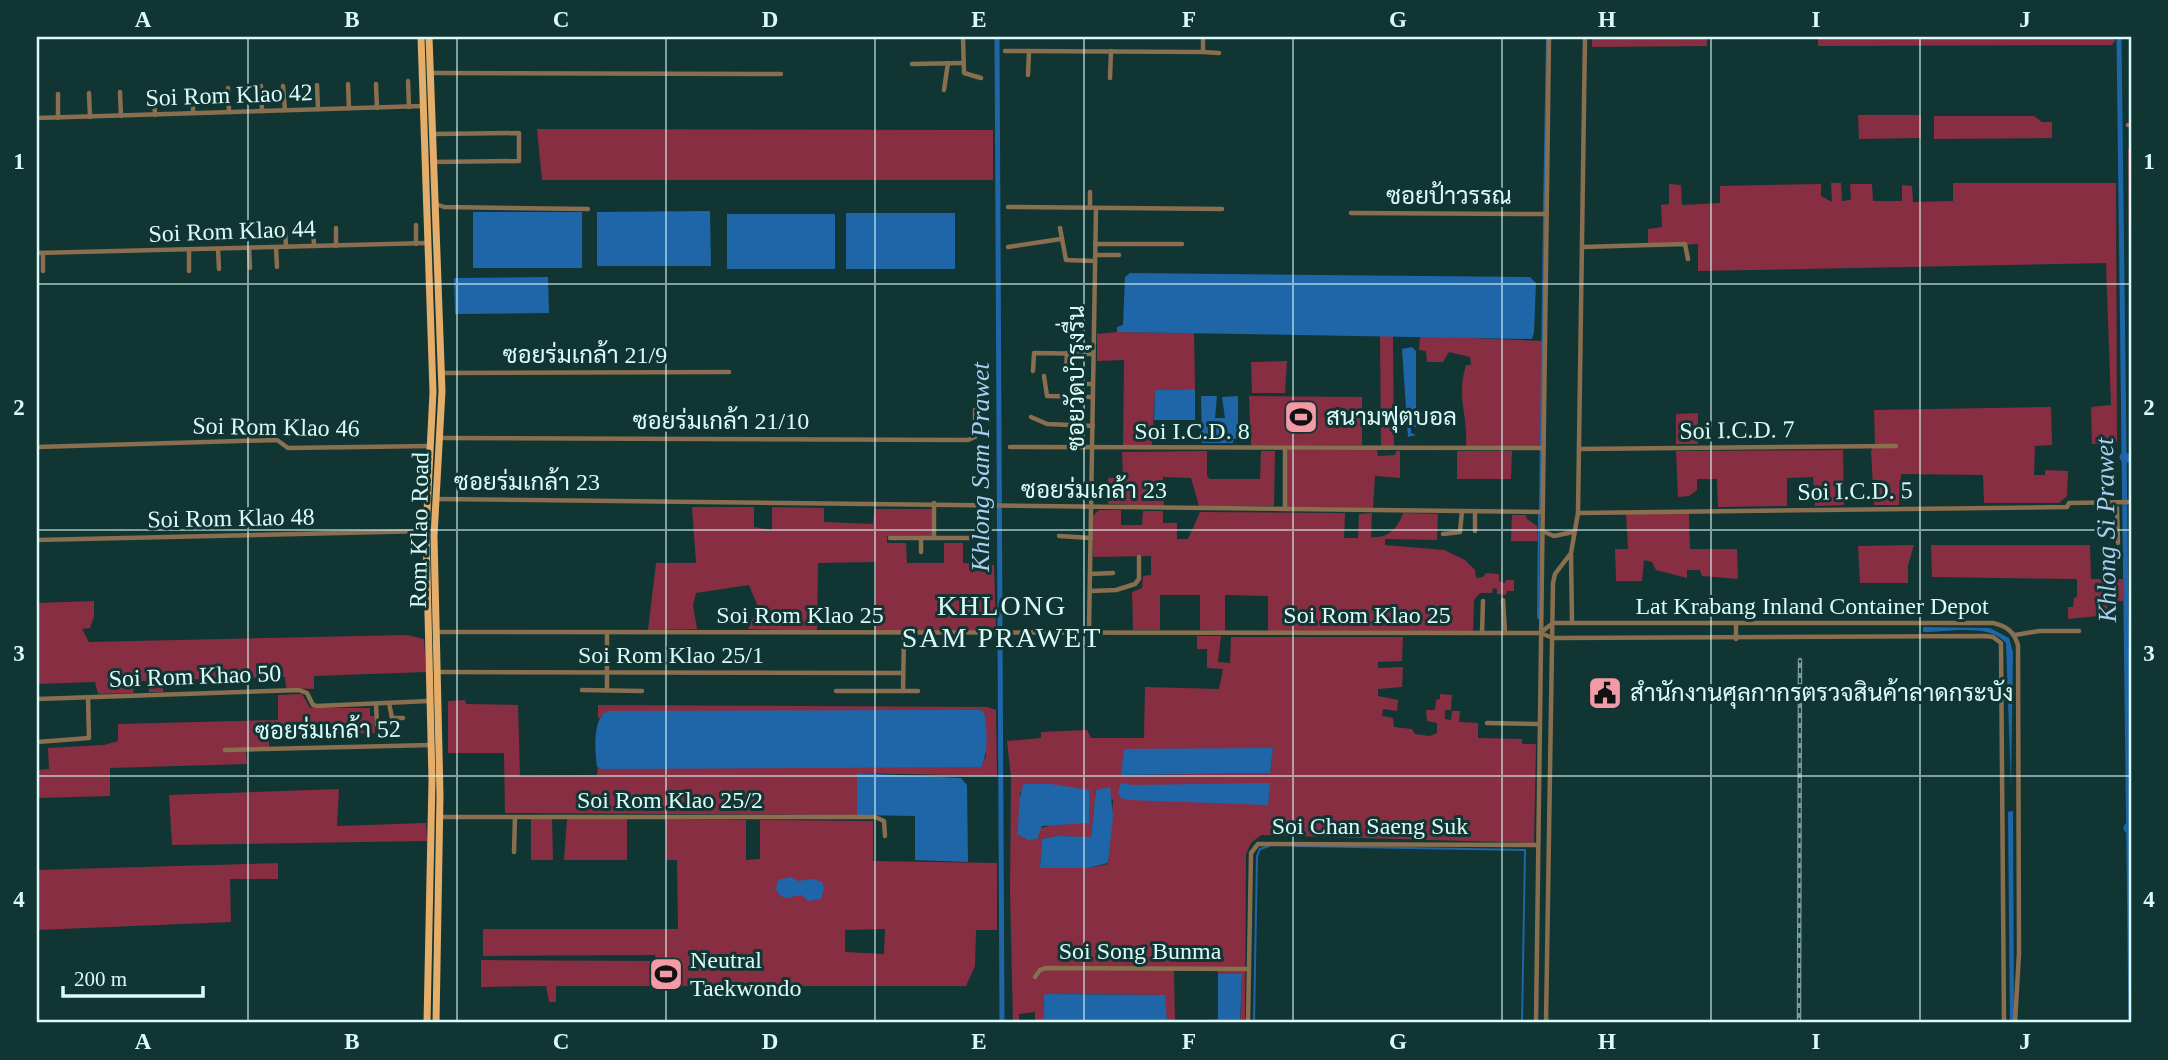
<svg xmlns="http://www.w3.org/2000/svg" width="2168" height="1060" font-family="'Times New Roman',Sarabun,serif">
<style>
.green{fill:#882e42;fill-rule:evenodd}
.water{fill:#1f66a8}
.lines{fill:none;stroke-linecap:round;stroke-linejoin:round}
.stream{stroke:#1f66a8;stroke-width:2}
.canal{stroke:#1f66a8;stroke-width:5}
.river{stroke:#1f66a8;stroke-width:9}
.street{stroke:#896e4f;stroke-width:4.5}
.primary{stroke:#e4ad6a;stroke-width:7}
.rail-casing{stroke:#789a98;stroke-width:4.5}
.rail{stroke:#113533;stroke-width:2;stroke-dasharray:5;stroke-linecap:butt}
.grid{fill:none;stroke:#dafbf9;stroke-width:2;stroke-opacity:0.55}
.labels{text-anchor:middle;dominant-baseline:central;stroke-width:6;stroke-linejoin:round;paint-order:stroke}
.street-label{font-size:24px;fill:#dafbf9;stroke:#113533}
.poi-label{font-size:24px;fill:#dafbf9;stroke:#113533;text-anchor:start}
.water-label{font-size:26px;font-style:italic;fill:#accef2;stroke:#113533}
.quarter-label{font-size:28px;letter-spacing:2px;fill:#dafbf9;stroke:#113533}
.neatline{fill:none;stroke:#dafbf9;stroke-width:2.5}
.grid-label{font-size:23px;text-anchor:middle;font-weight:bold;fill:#dafbf9}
</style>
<rect width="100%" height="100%" fill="#113533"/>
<g class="green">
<path d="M1592,37H1707V46L1592,47Z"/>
<path d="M1818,37H2113L2115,41L2112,45L1818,46Z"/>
<path d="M1858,115H1921V138L1859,139Z"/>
<path d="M1934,116H2034L2042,122H2052V138L1934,139Z"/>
<path d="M537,129L993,130V180H542Z"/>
<path d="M2128,149H2131V456Z"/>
<path d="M1831,183H1841L1842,201L1851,200L1850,184H1872L1873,201H1902V185L1912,186L1913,202L1953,201V183H2116L2117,442L2092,444L2091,407L2111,405L2106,263L1698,271V244L1648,247V229L1662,227L1661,205L1669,204V184L1681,185L1682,205L1720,203V186L1821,184V196L1832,202Z"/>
<path d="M1117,332L1194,333L1195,389L1155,390L1152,445H1123L1124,360L1097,361V334Z"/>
<path d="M1380,336H1393L1394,447L1381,446Z"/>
<path d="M1420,336L1543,341L1541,446H1466C1468,413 1456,398 1466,365H1471L1470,357L1449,352L1443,362H1427L1426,351L1419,350Z"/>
<path d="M1287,361L1285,393H1252L1251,362Z"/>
<path d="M1249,396L1362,397V445H1251Z"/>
<path d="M2051,407L2052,445L2035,446L2034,475H2045V470L2068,471L2067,496L2059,503H1984L1983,475L1901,474L1899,505H1874L1871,451L1875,444L1874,410Z"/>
<path d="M1698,413V444H1676V414Z"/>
<path d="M1287,450H1377L1378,456L1395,455L1396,451H1400V478L1375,476L1373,508L1287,507Z"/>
<path d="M1843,450L1844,505L1815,506L1813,477L1787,478V506L1718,507L1717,479H1697V490L1689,496L1678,497L1676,451Z"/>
<path d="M1207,451V476L1210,479H1260L1261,451H1275L1274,506H1199L1191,478L1163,477L1164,506L1108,504V478L1123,477L1122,452Z"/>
<path d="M1457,451H1512L1511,479H1457Z"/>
<path d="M692,507H754V527L772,530V507L824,508V522L873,524L874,509H936V536H887V543H906L907,563H944V543H963V563L994,565L996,629L994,632H876V562L818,563L817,631L748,629L758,607L749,585L696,593L693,605L697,629L648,630L656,563H696Z"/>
<path d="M1099,510H1121V525H1142L1143,511H1163V523H1177V539H1188L1200,512L1345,513L1344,538H1358L1359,514L1372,513L1371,537C1388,539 1398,528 1403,513L1438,514L1437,540L1385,539V545L1444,550L1465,560L1475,570L1476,578L1483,577L1486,573L1499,574V581L1505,583L1506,580H1514V591H1507L1506,595L1497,594V589L1493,588L1492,593H1480L1474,600L1473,632L1268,631V596L1225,595V631L1200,630V595H1160V630H1133L1132,592L1142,588L1143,576L1151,575V556L1093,557V516Z"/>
<path d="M1689,513L1690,549H1737L1738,579L1702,576L1700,570H1687V578L1656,570L1652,562L1644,560L1642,581H1616L1615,549H1628L1626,514Z"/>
<path d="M1512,515H1526L1527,519L1537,526L1538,541H1511Z"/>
<path d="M1914,545L1908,565V583H1860L1858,546Z"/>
<path d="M1931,545H2090L2091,579H2123V601H2107L2108,615L2068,619V607H2073L2074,598L2077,597V579L1932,577Z"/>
<path d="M94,601V617L90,628L82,629L89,642L407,635L424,639L426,672L314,676V689L286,688L285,677L163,680V692H149L148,681H135L133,693L98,694L95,682L37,684V603Z"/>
<path d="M1197,636H1221L1218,662L1230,663L1231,637H1403L1402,661L1378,662V668L1403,667L1402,687L1378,689V696L1398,700L1397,711L1383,709L1382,716L1393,718L1394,727L1412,729L1415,734L1430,736L1437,733V723L1427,721L1426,710H1435L1436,700L1440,699V694L1452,695L1451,710H1445V719L1451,720L1452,711H1460L1459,722L1478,723V738L1522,739V744H1536L1534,843L1261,835L1251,843L1246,854L1245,1023H1240L1242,974H1218L1217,970L1174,971L1175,1022L1218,1019V1023H1167L1164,995L1048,994L1044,996L1043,1023H1035V1012L1019,1014V1023H1013L1010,892L1011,777L1007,741L1041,738V732L1087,730L1091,738H1144L1145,687L1219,689L1223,669L1207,668V649H1197ZM1273,748L1270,773L1122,775ZM1096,790L1113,800L1108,864L1088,868L1040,867L1042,839L1057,836L1091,838ZM1085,791L1049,826L1017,834L1021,811L1020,792Z"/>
<path d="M302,694L310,708H370V716H374L375,733L269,737V749L246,750L247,764L110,768V796L37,798V770L49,769L48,748L104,745L118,741V724L278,720V695Z"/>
<path d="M465,700L466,704L518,705L520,776L597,775L598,767H981L986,756L984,712L607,711L598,719V705L987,707L996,710L997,776L857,773V815L505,813L504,753H448V701Z"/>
<path d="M339,789L337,826L426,823L427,841L172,845L169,795Z"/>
<path d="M531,819H552L553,860H531Z"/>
<path d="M567,819H627V860H564Z"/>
<path d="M666,819L746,820V860L760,859V820L873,821V861L997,863V930H976L975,966L966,986H556V1002H549L546,986L481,987V960L656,961L655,955L483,956V929H678L677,860H666ZM885,929L884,954L845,952V930Z"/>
<path d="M278,863V879H230L231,922L37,930V870Z"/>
</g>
<g class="water">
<path d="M710,211L711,266H597V212Z"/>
<rect x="473" y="212" width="109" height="56"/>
<rect x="846" y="213" width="109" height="56"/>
<rect x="727" y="214" width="108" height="55"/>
<path d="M1130,273L1530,277L1536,283L1534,332L1532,339L1117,332V327L1123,325L1125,277Z"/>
<path d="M548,277L549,313L455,314L454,278Z"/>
<path d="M1412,347L1416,351V427H1411V433L1416,435L1408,437L1402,349Z"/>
<path d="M1195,389V420H1154L1155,390Z"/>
<path d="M1201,396H1217L1215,418H1225L1222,397L1238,396V438L1233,439V443H1202Z"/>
<path d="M1923,627L1990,628L2009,638L2013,652L2011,787L2006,643C1989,623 1948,632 1923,632Z"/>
<path d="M979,710L984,712C987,728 989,753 981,767L602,769L597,767C595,752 592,719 607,711Z"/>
<path d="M1273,748L1270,773L1121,775L1124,749Z"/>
<path d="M857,773L961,778L967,785L968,862L915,860V816L857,815Z"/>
<path d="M1121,783L1133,785L1270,783L1268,805L1128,800L1121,798L1118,792Z"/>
<path d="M1024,784H1051L1089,790V823L1042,826L1037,839L1028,840L1017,834C1020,819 1017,797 1024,784Z"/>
<path d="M1110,787L1113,816L1108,863L1088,868H1040L1042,839L1057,836L1091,837L1096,790Z"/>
<path d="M2013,811L2014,1023H2010L2008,812Z"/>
<path d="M791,877L798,881L813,879L822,882L824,888L821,899L808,901L802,895C790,896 785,903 776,890L778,880Z"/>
<path d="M1218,974H1242L1240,1023H1218Z"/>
<path d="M1048,994L1165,995L1167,1023H1043L1044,995Z"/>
</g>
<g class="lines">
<g class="stream">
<path d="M1544,211L1547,37"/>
<path d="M1540,509L1544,217"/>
<path d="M1538,618L1539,514"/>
<path d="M1295,846L1525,850L1522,1023"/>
<path d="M1254,1023L1257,856L1260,849L1269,846"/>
</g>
<g class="canal">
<path d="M997,37L1002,1023"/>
<path d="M2119,37L2131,1023"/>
</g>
<g class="river">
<path d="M2124,457L2131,459"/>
<path d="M2128,828H2131"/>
</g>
<g class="street">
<path d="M963,37L964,73L981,78"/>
<path d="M1005,51L1203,52V37"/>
<path d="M1203,52L1219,53"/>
<path d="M912,64L963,63"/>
<path d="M430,73L781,74"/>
<path d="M1028,75L1029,51"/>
<path d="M1110,78L1111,51"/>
<path d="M408,81L409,107"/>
<path d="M348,84L349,108"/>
<path d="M376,84L377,108"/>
<path d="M317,85L318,109"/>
<path d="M261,86L262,111"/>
<path d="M283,86L285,110"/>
<path d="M228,88L229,112"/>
<path d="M193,89V113"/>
<path d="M154,90L155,115"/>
<path d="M944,90L948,63"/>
<path d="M120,92L121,116"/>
<path d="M89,93L90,117"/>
<path d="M58,94V118"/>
<path d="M37,118L423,106"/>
<path d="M2128,125H2131"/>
<path d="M433,134L519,133V161L433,162"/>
<path d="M1090,192V208"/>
<path d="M436,204L444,207L588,209"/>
<path d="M1008,207L1222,209"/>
<path d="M1351,213L1547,214"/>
<path d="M416,225V244"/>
<path d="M285,228L286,247"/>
<path d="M313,228L314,246"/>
<path d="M336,228V246"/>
<path d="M1060,228L1066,260L1095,261"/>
<path d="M1095,244H1182"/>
<path d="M276,247L277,267"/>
<path d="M1008,247L1061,239"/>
<path d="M1582,247L1685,244L1688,259"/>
<path d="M249,248L250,268"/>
<path d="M218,249L219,269"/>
<path d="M189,250V271"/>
<path d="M37,253L427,243"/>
<path d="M43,253V271"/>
<path d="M1095,255H1119"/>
<path d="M1033,371L1034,353L1093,354"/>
<path d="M1066,372L1067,353"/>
<path d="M442,373L729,372"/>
<path d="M1044,376L1047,396L1093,397"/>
<path d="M1076,384H1093"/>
<path d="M1031,417L1047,424L1093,426"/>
<path d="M440,438L968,440L975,437V410"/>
<path d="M37,447L277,440L288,448L430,446"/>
<path d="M1010,447L1542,448"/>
<path d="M1579,449L1896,446"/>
<path d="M437,499L1542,512"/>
<path d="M2108,503L2117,508L2118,543"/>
<path d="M1285,509V449"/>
<path d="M1578,513L2067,507L2069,503L2131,502"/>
<path d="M1475,531V511"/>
<path d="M1542,531L1554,536L1573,532"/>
<path d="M1443,534L1460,532L1462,511"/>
<path d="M1059,536L1091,538"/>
<path d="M890,538H921"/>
<path d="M934,538V503"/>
<path d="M37,540L426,531"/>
<path d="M921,552V538H986"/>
<path d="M1571,554L1572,622"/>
<path d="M1090,574L1113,573"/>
<path d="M1090,591L1116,590L1135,584L1139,579V557"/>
<path d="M1503,600L1505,633"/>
<path d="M1736,623V639"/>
<path d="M1089,631L1096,208"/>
<path d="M437,632L1540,633"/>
<path d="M607,632V690"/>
<path d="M1482,633L1483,601"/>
<path d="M2015,635L2039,631H2079"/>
<path d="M438,672L903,673"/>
<path d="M582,690L642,691"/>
<path d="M836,691H903L904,633"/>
<path d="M903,691H918"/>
<path d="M37,699L299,690L307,693L313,705L317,706L429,701"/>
<path d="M389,703L392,718H403"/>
<path d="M376,704L377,725"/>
<path d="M1487,723L1540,724"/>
<path d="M37,742L89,738L88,698"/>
<path d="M225,750L431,745"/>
<path d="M440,817H875L884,821L885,836"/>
<path d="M514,852L515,817"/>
<path d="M1035,977L1040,970L1046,968L1248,969"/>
<path d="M1248,1023L1251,853L1258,844L1538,845"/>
<path d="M1536,1023L1549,37"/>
<path d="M1546,1023L1553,583L1555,574L1571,553L1578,513L1585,37"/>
<path d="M2004,1023L2001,643L1993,637L1985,636L1553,638L1540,633L1553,623H1993C2007,626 2014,632 2018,645L2019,953L2015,1023"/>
</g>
<g class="primary">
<path d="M421,37L433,392L426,531L432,780L427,1023"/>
<path d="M429,37L442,391L434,536L440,795L436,1023"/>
</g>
<g class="rail-casing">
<path id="rail" d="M1799,1023L1800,660"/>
</g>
<use href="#rail" class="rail"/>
</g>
<path class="grid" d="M248,37V1023M457,37V1023M666,37V1023M875,37V1023M1084,37V1023M1293,37V1023M1502,37V1023M1711,37V1023M1920,37V1023M37,284H2131M37,530H2131M37,776H2131"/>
<defs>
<g id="stadium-square" transform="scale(1.75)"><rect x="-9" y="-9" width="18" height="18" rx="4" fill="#f39aa7" stroke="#113533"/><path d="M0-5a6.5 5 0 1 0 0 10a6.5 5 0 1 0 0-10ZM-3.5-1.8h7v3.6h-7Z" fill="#111"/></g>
<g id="civic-square" transform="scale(1.75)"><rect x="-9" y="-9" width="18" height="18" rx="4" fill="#f39aa7" stroke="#113533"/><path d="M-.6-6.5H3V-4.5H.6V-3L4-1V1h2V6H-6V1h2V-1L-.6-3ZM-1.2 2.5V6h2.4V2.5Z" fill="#111"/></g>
</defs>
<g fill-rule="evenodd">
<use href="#stadium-square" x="1301" y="417"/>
<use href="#civic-square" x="1605" y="693"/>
<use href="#stadium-square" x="666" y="974"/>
</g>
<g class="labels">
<g class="street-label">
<text transform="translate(229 95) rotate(-2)">Soi Rom Klao 42</text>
<text x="1449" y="196">ซอยป้าวรรณ</text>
<text transform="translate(232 231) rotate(-2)">Soi Rom Klao 44</text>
<text x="585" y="355">ซอยร่มเกล้า 21/9</text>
<text transform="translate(1076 378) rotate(-90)">ซอยวัดบำรุงรื่น</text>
<text x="721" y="421">ซอยร่มเกล้า 21/10</text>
<text transform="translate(276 427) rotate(1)">Soi Rom Klao 46</text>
<text transform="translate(1737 430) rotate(-1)">Soi I.C.D. 7</text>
<text x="1192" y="431">Soi I.C.D. 8</text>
<text x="527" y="482">ซอยร่มเกล้า 23</text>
<text x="1094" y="490">ซอยร่มเกล้า 23</text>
<text transform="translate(1855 491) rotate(-1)">Soi I.C.D. 5</text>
<text transform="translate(231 518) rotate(-1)">Soi Rom Klao 48</text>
<text transform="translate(419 530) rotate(-89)">Rom Klao Road</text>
<text x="1812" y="606">Lat Krabang Inland Container Depot</text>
<text x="800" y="615">Soi Rom Klao 25</text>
<text x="1367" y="615">Soi Rom Klao 25</text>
<text x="671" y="655">Soi Rom Klao 25/1</text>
<text transform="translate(195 676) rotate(-2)">Soi Rom Khao 50</text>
<text transform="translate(328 730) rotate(-1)">ซอยร่มเกล้า 52</text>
<text x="670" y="800">Soi Rom Klao 25/2</text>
<text x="1370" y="826">Soi Chan Saeng Suk</text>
<text x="1140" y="951">Soi Song Bunma</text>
</g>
<g class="poi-label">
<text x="1326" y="417">สนามฟุตบอล</text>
<text x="1630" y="693">สำนักงานศุลกากรตรวจสินค้าลาดกระบัง</text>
<text x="690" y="960">Neutral<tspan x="690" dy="28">Taekwondo</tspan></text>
</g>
<g class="water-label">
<text transform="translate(980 467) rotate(-90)">Khlong Sam Prawet</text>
<text transform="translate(2106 530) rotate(-91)">Khlong Si Prawet</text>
</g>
<g class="quarter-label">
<text x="1002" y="605">KHLONG<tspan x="1002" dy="32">SAM PRAWET</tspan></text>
</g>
</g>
<rect width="2168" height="1060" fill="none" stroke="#113533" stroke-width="77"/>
<path d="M63 986v10h140v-10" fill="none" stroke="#dafbf9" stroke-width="3.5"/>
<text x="74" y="986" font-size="21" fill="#dafbf9" stroke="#113533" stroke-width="5" paint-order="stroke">200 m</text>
<rect x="38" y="38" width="2092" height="983" class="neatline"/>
<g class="grid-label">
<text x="143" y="27">A</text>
<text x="352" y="27">B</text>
<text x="561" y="27">C</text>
<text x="770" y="27">D</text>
<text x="979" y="27">E</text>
<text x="1189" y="27">F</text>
<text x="1398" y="27">G</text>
<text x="1607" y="27">H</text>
<text x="1816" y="27">I</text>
<text x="2025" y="27">J</text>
<text x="19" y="169">1</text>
<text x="2149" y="169">1</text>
<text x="19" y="415">2</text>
<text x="2149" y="415">2</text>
<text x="19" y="661">3</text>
<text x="2149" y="661">3</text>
<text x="19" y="907">4</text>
<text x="2149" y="907">4</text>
<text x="143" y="1049">A</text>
<text x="352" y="1049">B</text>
<text x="561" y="1049">C</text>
<text x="770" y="1049">D</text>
<text x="979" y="1049">E</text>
<text x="1189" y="1049">F</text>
<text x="1398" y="1049">G</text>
<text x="1607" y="1049">H</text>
<text x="1816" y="1049">I</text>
<text x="2025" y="1049">J</text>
</g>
</svg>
